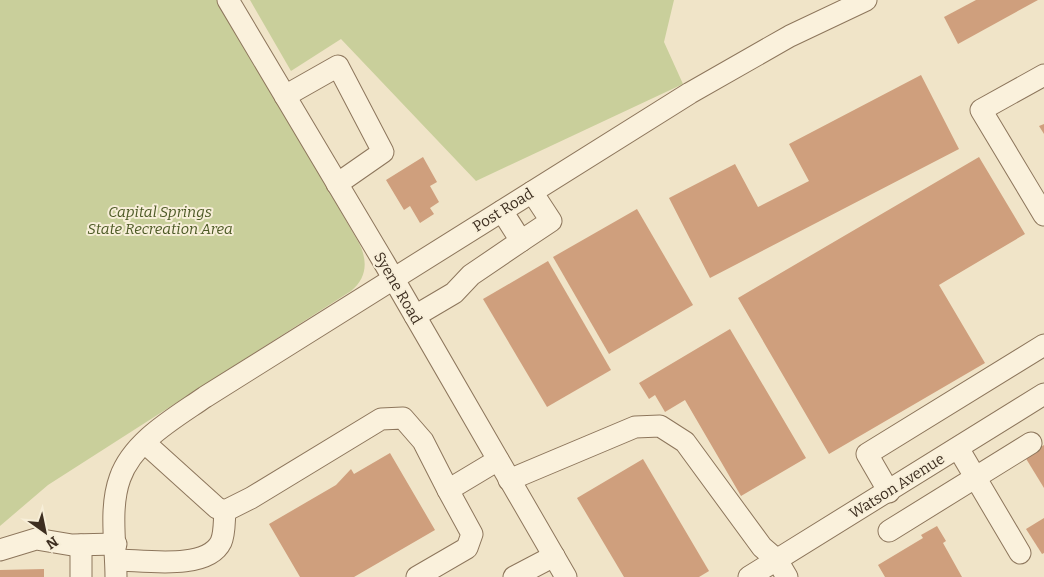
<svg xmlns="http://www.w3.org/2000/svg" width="1044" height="577" font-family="Bitter,serif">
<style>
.green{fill:#c9cf9b}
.building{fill:#cf9f7d}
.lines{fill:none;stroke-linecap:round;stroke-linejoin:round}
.minor-casing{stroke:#8d765c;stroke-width:23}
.minor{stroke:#faf1dc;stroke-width:21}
.labels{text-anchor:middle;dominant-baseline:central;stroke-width:4;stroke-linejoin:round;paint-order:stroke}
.street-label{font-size:15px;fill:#3d2e20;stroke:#f7eed8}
.park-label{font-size:15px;font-style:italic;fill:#4d5a26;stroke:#f7eed8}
</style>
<rect width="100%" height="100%" fill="#f0e4c8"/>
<g class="green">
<path d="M0,0H218L359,243C368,261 367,278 351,291L48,485L0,526Z"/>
<path d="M250,0H674L664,42L683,84L476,181L341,39L291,71Z"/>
</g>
<g class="building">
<path d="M976,0H1038L958,44L944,17Z"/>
<path d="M921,75L959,149L710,278L669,198L735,164L758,207L809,181L789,144Z"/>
<path d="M1044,124V134L1039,126Z"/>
<path d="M423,157L437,182L430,186L439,202L430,208L434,214L420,223L410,206L404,210L386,180Z"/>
<path d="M979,157L1025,234L939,285L985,363L829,454L738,298Z"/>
<path d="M637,209L693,305L609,354L553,257Z"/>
<path d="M548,261L611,370L547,407L483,299Z"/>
<path d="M730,329L806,458L741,496L685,400L665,412L655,395L649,399L639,383Z"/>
<path d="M1044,445V488L1025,457Z"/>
<path d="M390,453L435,530L354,577H300L269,524L336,485L351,469L354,474Z"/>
<path d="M643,459L709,571L699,577H624L577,498Z"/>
<path d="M1044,518V553L1042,554L1026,529Z"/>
<path d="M937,526L946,541L943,543L962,577H885L878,565L923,538L921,535Z"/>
<path d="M44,569V577H0V570Z"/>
</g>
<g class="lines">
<g class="minor-casing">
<g id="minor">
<path d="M228,0L385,264L566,577"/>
<path d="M1044,75L981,110L1044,215"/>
<path d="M285,96L338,66L383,152L337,184"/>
<path d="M521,241L551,221L532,192"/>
<path d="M415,316L454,293L471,275L521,241L502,211"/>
<path d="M145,443L217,508L225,511L251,498L381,419L403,418L423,441L448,490L498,460"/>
<path d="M958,448L1020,553"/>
<path d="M509,480L635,427L660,426L685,442L762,547L777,560L787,577"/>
<path d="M889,492L867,454L1044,345"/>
<path d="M889,531L1031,443"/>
<path d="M81,545V577"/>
<path d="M0,550L36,539L72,545L116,544"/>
<path d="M116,560C143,560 207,571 221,542C225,533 224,520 225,511"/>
<path d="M116,577C116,546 109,508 120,478C133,441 175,418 205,397L690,93L790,36L866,0"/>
<path d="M417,577L467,548L472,534L448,490"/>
<path d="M514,577L554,556"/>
<path d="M749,577L1044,394"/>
</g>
</g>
<use href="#minor" class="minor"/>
</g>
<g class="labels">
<g class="street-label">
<text transform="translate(503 210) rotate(-32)">Post Road</text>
<text transform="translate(398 288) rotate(60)">Syene Road</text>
<text transform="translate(897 486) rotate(-32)">Watson Avenue</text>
</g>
<g class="park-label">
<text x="160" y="212">Capital Springs<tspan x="160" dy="17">State Recreation Area</tspan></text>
</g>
</g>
<g transform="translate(45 532) rotate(147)" stroke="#f7eed8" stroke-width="4" paint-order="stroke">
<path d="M0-4L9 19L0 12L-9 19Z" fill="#3d2e20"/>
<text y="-8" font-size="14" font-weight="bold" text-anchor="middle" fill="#3d2e20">N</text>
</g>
</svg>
